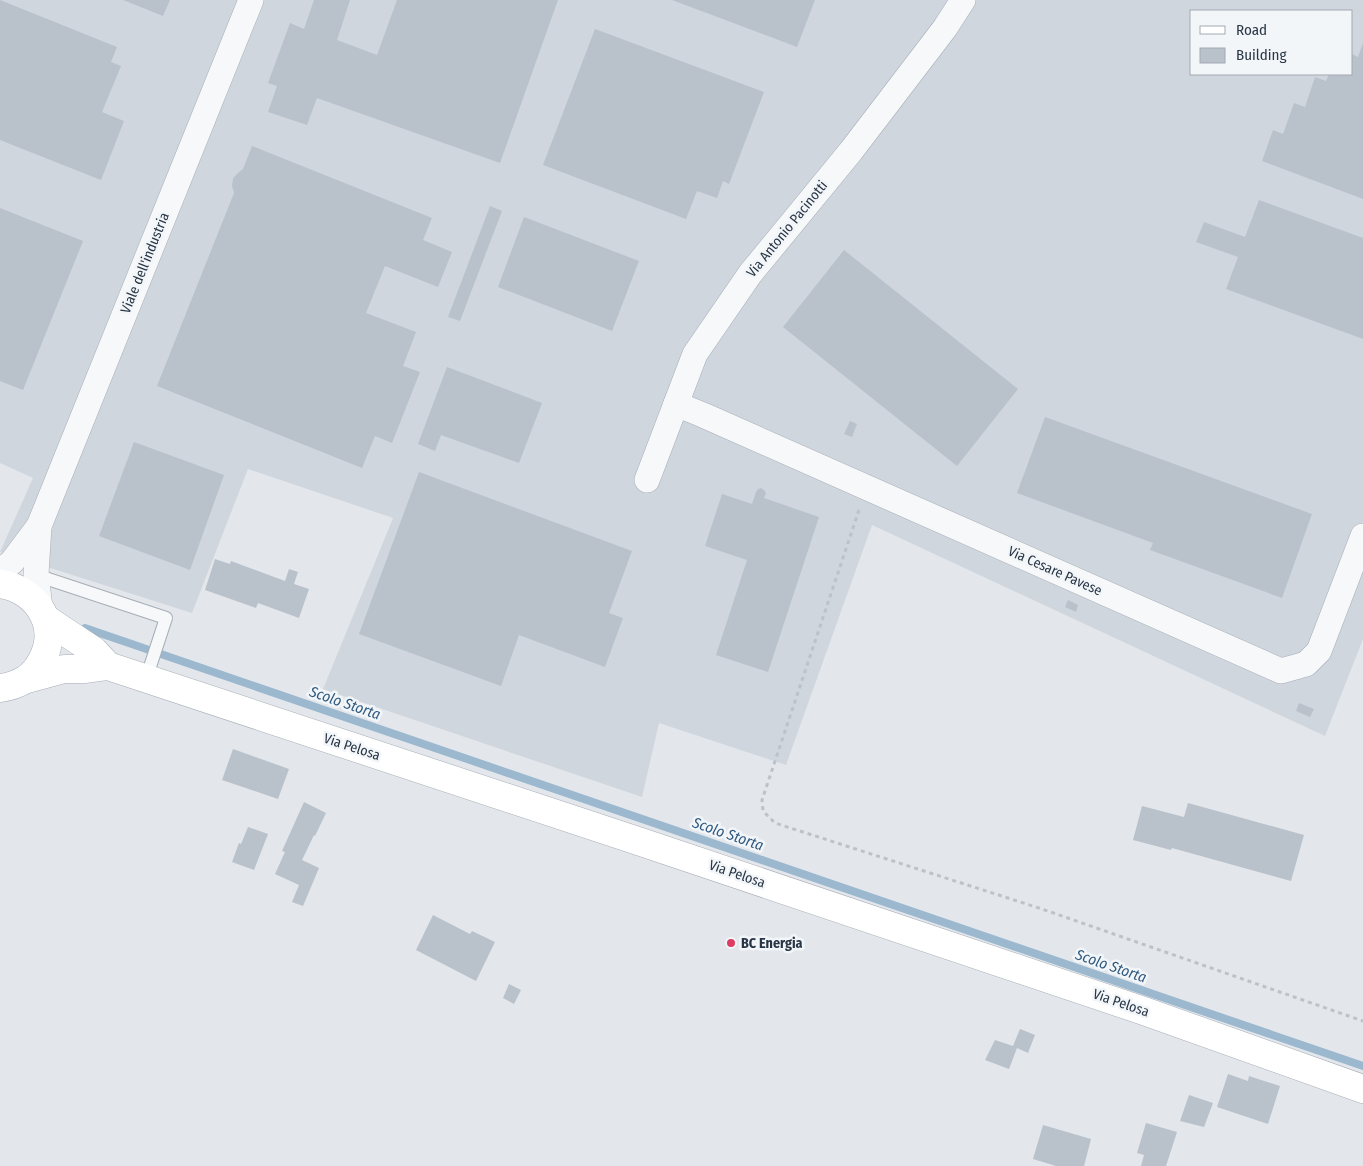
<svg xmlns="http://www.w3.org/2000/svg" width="1363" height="1166" font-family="'Fira Sans Condensed',sans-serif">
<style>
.built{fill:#d0d6de;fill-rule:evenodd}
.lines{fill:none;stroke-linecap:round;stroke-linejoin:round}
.stream{stroke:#9bb8cf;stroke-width:8}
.building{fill:#b9c1cb}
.lane-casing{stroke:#a7aeb7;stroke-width:14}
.street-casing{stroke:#a7aeb7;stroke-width:26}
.secondary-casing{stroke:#a7aeb7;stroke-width:29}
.path{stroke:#bdc2c8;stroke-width:3;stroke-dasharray:4 4;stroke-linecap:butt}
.lane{stroke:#f6f8fa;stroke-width:12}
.street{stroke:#f6f8fa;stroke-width:25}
.secondary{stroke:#fff;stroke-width:28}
.poi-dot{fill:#db3e62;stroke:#f3f6f9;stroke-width:2}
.labels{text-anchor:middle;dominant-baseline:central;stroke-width:5;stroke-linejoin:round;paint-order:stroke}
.street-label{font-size:14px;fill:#293646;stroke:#f3f6f9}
.poi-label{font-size:14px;font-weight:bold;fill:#293646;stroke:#f3f6f9;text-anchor:start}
.water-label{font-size:15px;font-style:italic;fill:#2e597f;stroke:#f3f6f9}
</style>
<rect width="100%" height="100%" fill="#e3e7ec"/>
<path class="built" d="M0,0H1363V639L1325,736L872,525L786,765L659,723L642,797L323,689L393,518L248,469L192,613L0,552L33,478L0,463ZM1192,11H1352V74H1192Z"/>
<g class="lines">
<path class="stream" d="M85,628L1363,1066"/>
</g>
<g class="building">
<path d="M0,0L117,47L111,62L121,66L102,112L124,121L101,180L0,140Z"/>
<path d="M123,0H170L163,16Z"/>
<path d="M314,0H350L337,40L377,55L397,0H558L500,163L317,98L307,125L268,112L277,86L268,83L290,23L304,29Z"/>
<path d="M672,0H815L797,47Z"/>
<path d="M595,29L764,92L729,184L723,181L717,198L697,191L686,219L543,165Z"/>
<path d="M1363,43V199L1262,161L1273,130L1283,134L1294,103L1305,107L1315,77L1326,81L1329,74H1352V54L1358,57Z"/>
<path d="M252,146L432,218L423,240L452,252L438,287L385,266L366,313L416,332L403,366L420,372L392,443L375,436L362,468L157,386L234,193L232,186L233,178L238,173L243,169Z"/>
<path d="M1259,200L1363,238V339L1226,289L1238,257L1196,242L1204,222L1245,237Z"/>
<path d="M490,206L502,211L460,321L448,317Z"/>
<path d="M0,208L83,241L23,390L0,381Z"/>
<path d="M524,217L639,261L612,331L498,287Z"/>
<path d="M844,250L1018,389L957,466L783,327Z"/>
<path d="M447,367L542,403L519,463L441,435L435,451L418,444Z"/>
<path d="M1045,417L1312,514L1282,598L1150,550L1153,543L1017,493Z"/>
<path d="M850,421L857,424L852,437L844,434Z"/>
<path d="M134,442L224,475L190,570L99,536Z"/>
<path d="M419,472L632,551L609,613L623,618L605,667L519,635L501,686L359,634Z"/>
<path d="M761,488L764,490L766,493L764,498L819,517L768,672L716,655L747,560L705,546L722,494L752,504L756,492L758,489Z"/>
<path d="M215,559L230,564L231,561L285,581L289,569L298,572L294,584L309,589L299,618L258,603L256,608L205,590Z"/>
<path d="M1068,600L1078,605L1076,612L1065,607Z"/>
<path d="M1299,703L1314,709L1310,717L1296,711Z"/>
<path d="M233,749L289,769L278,799L222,780Z"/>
<path d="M304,802L326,813L315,836L314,835L302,860L319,868L303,906L292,902L299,885L275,874L285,852L282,851Z"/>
<path d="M1188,803L1304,835L1291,881L1172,848L1171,850L1133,840L1142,806L1184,817Z"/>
<path d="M248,827L268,834L254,870L232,862L239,843L241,844Z"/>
<path d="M433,915L470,934L472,931L495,942L476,981L416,950Z"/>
<path d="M509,984L521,990L514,1004L503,998Z"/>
<path d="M1020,1029L1035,1035L1028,1053L1017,1048L1009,1069L985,1060L995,1040L1013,1046Z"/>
<path d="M1228,1074L1248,1081L1249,1076L1280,1086L1268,1124L1217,1107Z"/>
<path d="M1189,1095L1213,1103L1204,1127L1180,1121Z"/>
<path d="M1146,1123L1177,1132L1166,1166H1141L1144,1155L1137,1153Z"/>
<path d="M1043,1125L1091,1139L1084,1166H1056L1033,1159Z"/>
</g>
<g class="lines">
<g class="lane-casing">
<path id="lane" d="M36,574L51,580L166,618L146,679"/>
</g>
<g class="street-casing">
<g id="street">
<path d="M676,404L703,415L1281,671L1306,664L1319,651L1363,536"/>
<path d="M647,480L695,354L750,274L851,151L945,28L963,0"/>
<path d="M39,526L36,574L40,608"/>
<path d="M0,571L12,562L39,526L251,0"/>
</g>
</g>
<g class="secondary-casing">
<g id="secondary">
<path d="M0,584C38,589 61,628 41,662C37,669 32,675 26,679C18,684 9,687 0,688"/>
<path d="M46,619L94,651L108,666"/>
<path d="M27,679L64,669H86L108,666L638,841L1141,1010L1363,1089"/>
</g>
</g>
<path class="path" d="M859,510L762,800L763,811L775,823L1042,909L1363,1021"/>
<use href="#lane" class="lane"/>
<use href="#street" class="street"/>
<use href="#secondary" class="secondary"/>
</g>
<circle class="poi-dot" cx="731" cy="943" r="5"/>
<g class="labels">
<g class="street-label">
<text transform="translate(787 229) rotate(-51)">Via Antonio Pacinotti</text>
<text transform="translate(145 263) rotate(-68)">Viale dell'industria</text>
<text transform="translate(1055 571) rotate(24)">Via Cesare Pavese</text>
<text transform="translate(352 747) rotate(18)">Via Pelosa</text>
<text transform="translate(737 874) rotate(19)">Via Pelosa</text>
<text transform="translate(1121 1003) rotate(19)">Via Pelosa</text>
</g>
<g class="poi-label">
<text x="741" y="943">BC Energia</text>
</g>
<g class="water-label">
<text transform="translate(345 703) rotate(19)">Scolo Storta</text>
<text transform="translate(728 834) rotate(19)">Scolo Storta</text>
<text transform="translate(1111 966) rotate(19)">Scolo Storta</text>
</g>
</g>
<rect x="1190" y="10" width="162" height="65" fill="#f3f6f9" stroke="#a2a9b1"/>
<rect x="1200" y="26" width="25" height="8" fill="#ffffff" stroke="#a2a9b1"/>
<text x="1236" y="35" font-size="15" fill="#293646">Road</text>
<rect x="1200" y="48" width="25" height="15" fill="#b9c1cb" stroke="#a2a9b1"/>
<text x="1236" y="60" font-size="15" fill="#293646">Building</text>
</svg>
